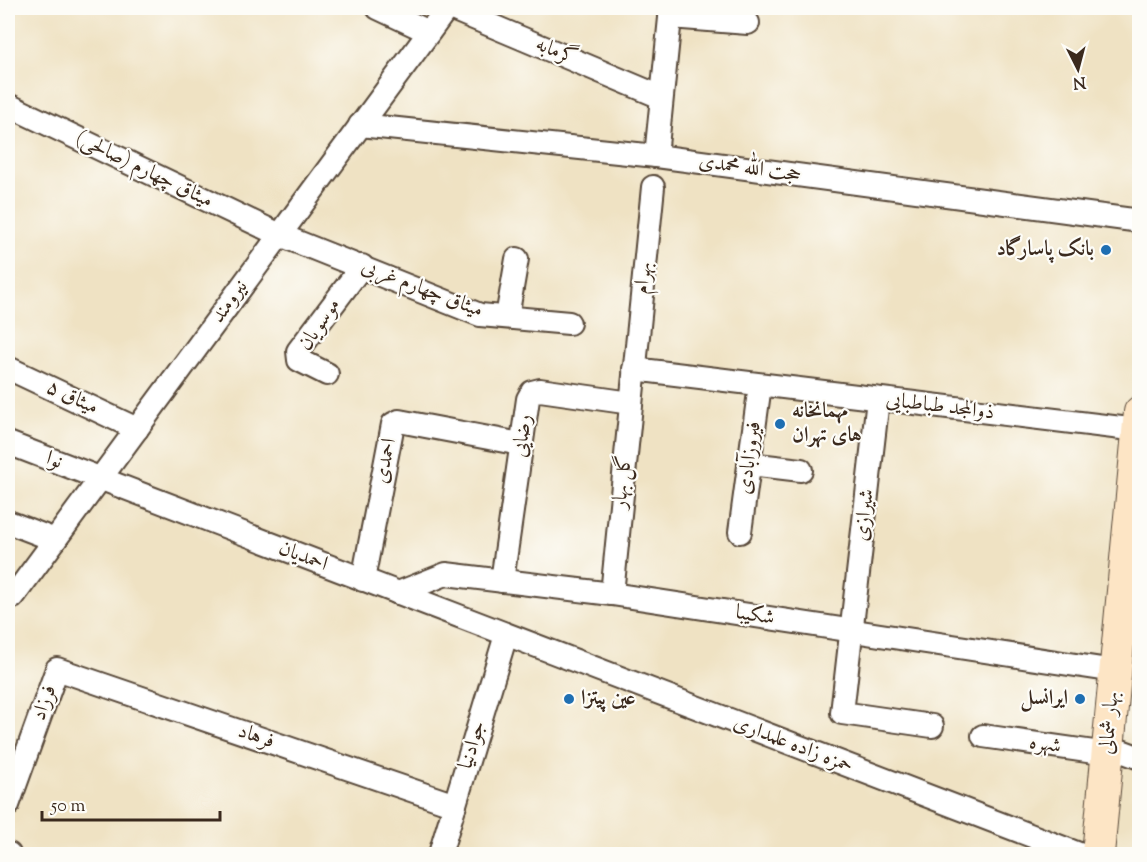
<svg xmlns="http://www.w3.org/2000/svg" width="1147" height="862" font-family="'Sorts Mill Goudy',Amiri,serif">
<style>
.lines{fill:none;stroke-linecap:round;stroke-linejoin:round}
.street-casing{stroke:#564637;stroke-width:26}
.secondary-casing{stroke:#564637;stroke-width:34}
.street{stroke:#fff;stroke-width:22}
.secondary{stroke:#fde5c5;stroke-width:32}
.poi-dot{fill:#1f6fb2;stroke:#fdfcf7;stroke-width:2}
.labels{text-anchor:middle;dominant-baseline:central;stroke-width:4.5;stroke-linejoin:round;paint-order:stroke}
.street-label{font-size:21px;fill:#3b2a1e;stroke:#fdfcf7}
.poi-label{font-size:21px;font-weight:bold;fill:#3b2a1e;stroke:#fdfcf7;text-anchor:end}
</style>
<rect width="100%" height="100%" fill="#fdfcf7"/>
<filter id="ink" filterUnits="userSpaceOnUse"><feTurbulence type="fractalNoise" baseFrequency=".0167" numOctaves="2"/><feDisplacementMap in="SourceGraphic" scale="12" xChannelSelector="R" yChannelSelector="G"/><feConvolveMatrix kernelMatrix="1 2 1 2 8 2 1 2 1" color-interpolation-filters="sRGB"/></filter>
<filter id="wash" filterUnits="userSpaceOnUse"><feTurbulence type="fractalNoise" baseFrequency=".008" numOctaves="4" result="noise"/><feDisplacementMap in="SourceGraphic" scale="24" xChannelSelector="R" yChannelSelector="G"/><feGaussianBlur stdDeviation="1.35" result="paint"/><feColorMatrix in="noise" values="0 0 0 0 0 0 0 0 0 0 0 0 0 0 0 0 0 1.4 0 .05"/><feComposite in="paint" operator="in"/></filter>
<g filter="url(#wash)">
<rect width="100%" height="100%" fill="#efe2c3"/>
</g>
<g filter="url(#ink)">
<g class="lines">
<g class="street-casing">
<g id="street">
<path d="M378,8L429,32"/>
<path d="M450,8L661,97"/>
<path d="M670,17L748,23"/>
<path d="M8,105L280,235L480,315L569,323"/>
<path d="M360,125L656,156L1140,221"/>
<path d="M656,156L671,8"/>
<path d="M507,317L517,259"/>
<path d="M8,368L137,429"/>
<path d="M634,369L1138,430"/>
<path d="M327,374L299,360L298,351L362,266"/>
<path d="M878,399L842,713L932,726"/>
<path d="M8,443L1079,854"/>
<path d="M749,464L801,470"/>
<path d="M8,522L55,540"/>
<path d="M740,532L760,385"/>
<path d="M363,580L393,424L399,421L510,442"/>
<path d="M502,581L528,399L532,392L540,390L631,403"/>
<path d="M398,593L446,574L612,594L1115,671"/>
<path d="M612,594L653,187"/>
<path d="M8,595L13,597L447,8"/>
<path d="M983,736L1108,754"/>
<path d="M1108,746L1140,758"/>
<path d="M8,805L57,669L455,805"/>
<path d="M8,854H9"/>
<path d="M440,854L506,635"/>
</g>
</g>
<g class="secondary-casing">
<path id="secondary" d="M1098,854L1140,412"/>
</g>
<use href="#street" class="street"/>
<use href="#secondary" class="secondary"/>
</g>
</g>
<g class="poi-dot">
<circle cx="1106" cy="250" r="6"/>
<circle cx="780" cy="424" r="6"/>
<circle cx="569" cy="699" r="6"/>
<circle cx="1080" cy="699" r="6"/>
</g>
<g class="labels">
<g class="street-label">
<text transform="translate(556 52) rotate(23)">گرمابه</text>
<text transform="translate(750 169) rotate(8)">حجت الله محمدی</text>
<text transform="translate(144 170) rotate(26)">میثاق چهارم (صالحی)</text>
<text transform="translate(644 278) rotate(-84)">بهرام</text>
<text transform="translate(422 289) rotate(21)">میثاق چهارم غربی</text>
<text transform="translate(230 302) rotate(-54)">نیرومند</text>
<text transform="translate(320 325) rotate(-56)">موسویان</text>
<text transform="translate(72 398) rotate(25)">میثاق ۵</text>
<text transform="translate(940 407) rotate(7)">ذوالمجد طباطبایی</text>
<text transform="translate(523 436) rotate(-83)">رضایی</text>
<text transform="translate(750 458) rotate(-82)">فیروزآبادی</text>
<text transform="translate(54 461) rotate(21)">نوا</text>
<text transform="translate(386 461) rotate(-79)">احمدی</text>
<text transform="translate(623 482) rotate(-84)">گل بهار</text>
<text transform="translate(865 515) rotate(-83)">شیرازی</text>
<text transform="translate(303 557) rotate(21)">احمدیان</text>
<text transform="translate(755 616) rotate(9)">شکیبا</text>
<text transform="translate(45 703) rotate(-70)">فرزاد</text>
<text transform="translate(1110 723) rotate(-85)">بهار شمالی</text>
<text transform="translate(256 737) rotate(19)">فرهاد</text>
<text transform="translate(473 745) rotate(-73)">جوادنیا</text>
<text transform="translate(793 745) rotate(21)">حمزه زاده علمداری</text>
<text transform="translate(1045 745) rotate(8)">شهره</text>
</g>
<g class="poi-label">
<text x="1094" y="250">بانک پاسارگاد</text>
<text x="792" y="412" text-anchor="start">مهمانخانه<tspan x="792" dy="24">های تهران</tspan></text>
<text x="581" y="699" text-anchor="start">عین پیتزا</text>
<text x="1068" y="699">ایرانسل</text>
</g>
</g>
<rect width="1147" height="862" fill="none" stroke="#fdfcf7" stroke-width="30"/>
<g transform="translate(1078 69) rotate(174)" stroke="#fdfcf7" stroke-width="4.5" paint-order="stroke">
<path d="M0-4.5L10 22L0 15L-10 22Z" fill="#3b2a1e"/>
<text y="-9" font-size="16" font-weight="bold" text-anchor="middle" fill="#3b2a1e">N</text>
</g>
<path d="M42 811v9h178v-9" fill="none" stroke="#3b2a1e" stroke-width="3"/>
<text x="51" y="811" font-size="18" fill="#3b2a1e" stroke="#fdfcf7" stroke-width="4.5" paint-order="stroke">50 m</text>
</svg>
